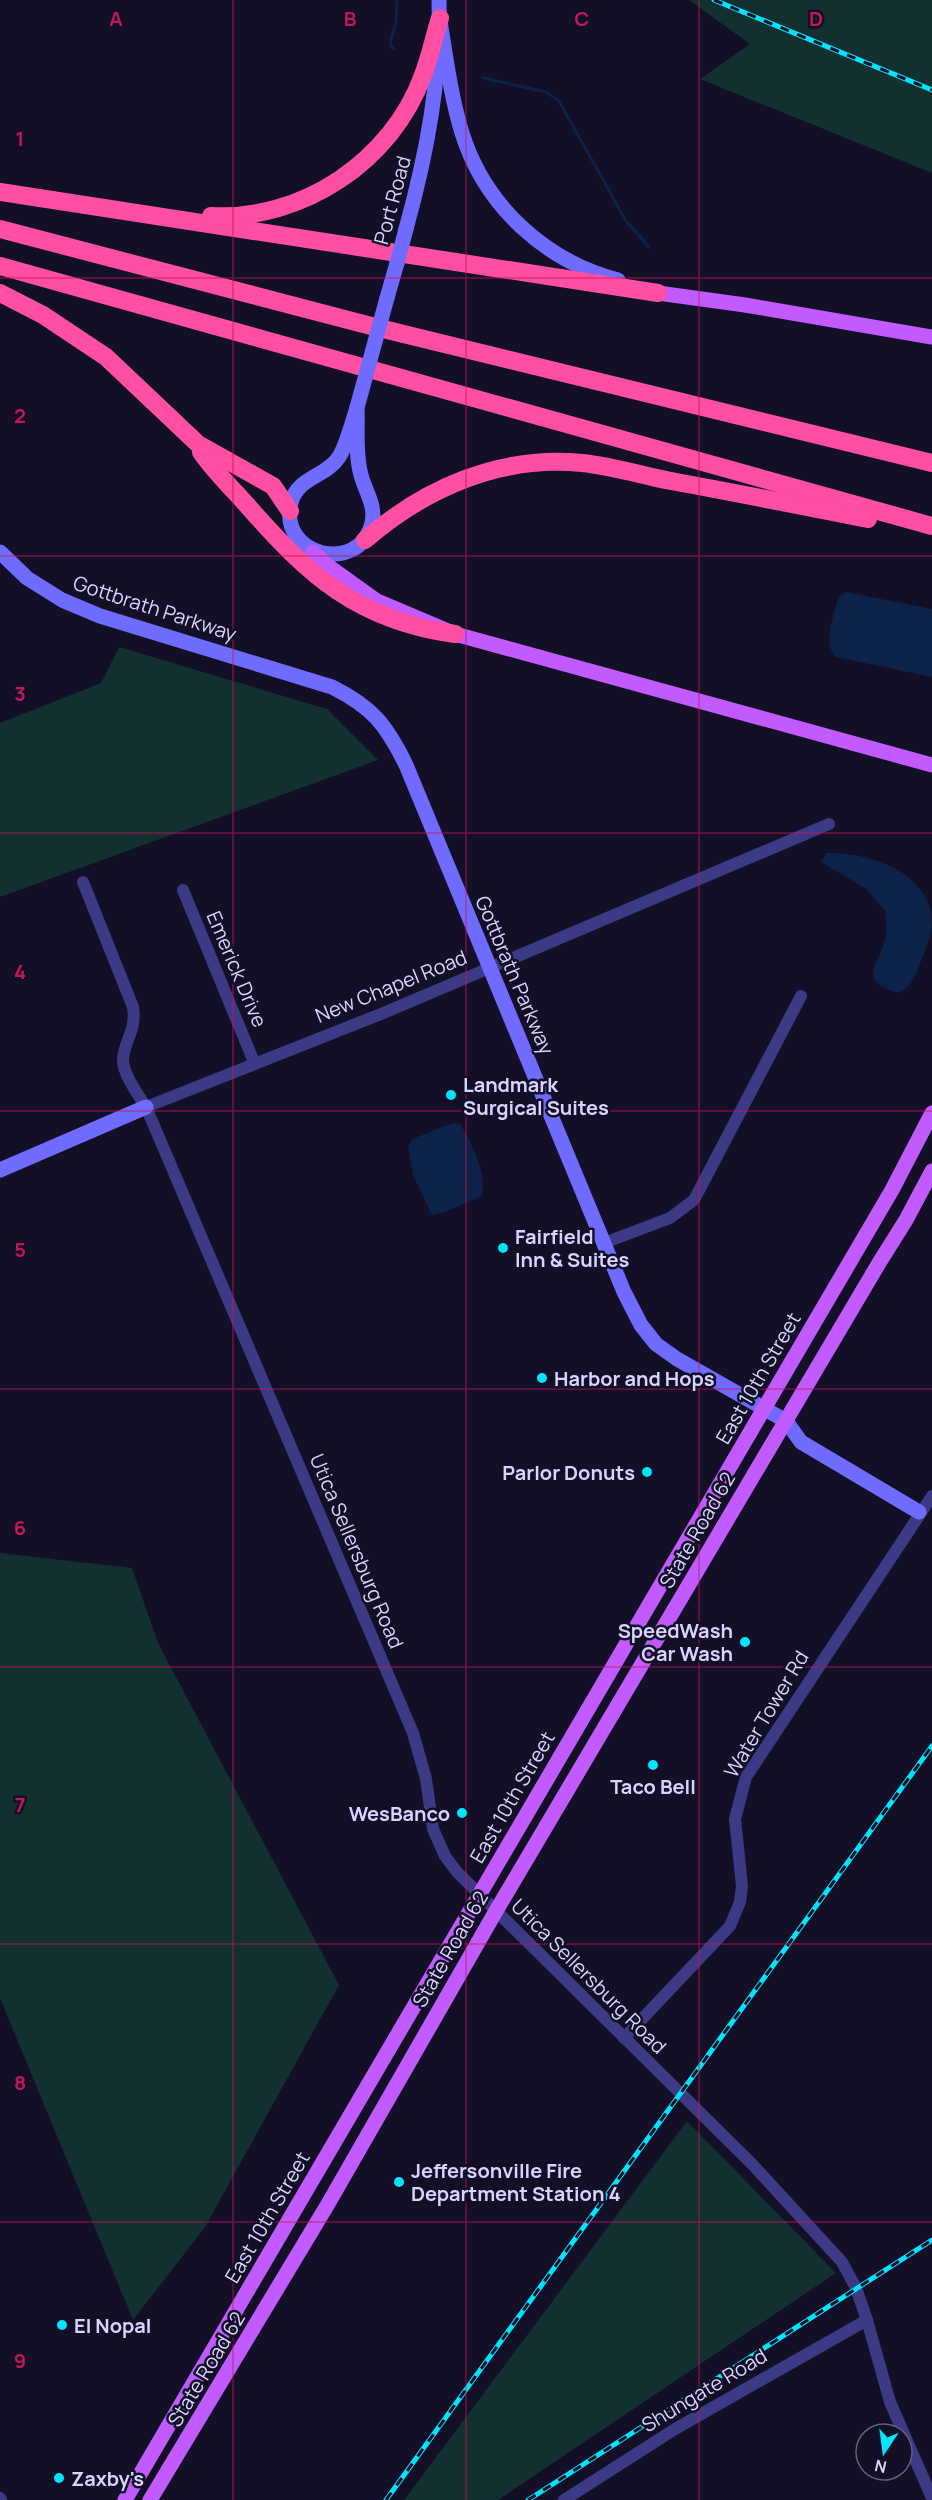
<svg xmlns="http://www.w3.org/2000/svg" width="932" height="2500" font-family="Manrope,sans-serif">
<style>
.green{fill:#12302f}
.water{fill:#0c2248}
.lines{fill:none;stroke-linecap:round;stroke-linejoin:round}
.stream{stroke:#0c2248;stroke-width:3}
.street{stroke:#3d3a85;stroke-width:12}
.secondary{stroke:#6f6bff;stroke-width:15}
.primary{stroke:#c25bff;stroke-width:15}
.highway{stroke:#ff4fa3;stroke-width:18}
.rail-casing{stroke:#00e5ff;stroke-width:5}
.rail{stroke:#130f26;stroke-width:3;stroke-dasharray:9;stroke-linecap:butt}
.secondary-bridge{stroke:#6f6bff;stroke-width:15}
.grid{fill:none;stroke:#c2185b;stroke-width:1.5;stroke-opacity:0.55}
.poi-dot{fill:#00e5ff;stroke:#130f26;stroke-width:2}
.labels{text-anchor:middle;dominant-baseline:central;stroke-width:5;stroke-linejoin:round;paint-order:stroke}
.street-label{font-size:20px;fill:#d9d4ff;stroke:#130f26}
.poi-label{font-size:20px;font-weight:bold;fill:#d9d4ff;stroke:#130f26;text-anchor:start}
.grid-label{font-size:20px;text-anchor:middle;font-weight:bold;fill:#c2185b;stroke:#130f26;stroke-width:5;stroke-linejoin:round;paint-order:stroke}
</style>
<rect width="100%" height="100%" fill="#130f26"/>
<g class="green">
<path d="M689,0H932V173L700,79L750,44Z"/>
<path d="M119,647L327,709L378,760L0,897V723L101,683Z"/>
<path d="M0,1553L132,1568L158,1643L339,1985L205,2227L133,2320L0,1998Z"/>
<path d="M687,2121L836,2273L498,2500H404Z"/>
</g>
<g class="water">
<path d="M846,592L932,609V677L836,657C822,644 834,615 838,598Z"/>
<path d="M826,853C867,852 929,870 932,921C932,933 926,950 921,961C916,974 912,988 898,993C856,980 879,965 885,939C887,929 886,920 885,911L865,888L821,862Z"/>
<path d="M453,1123L460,1124C472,1143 487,1174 482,1196L445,1212L432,1215L413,1175L408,1146L412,1139Z"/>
</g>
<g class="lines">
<g class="stream">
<path d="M394,49L390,44L396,21L397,0"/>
<path d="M484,78L546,92L559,101L626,221L649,247"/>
</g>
<g class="street">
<path d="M83,882L133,1007C137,1032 123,1041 123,1061C124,1076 138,1094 146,1107L413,1733L426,1779L433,1829L445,1856L457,1872L752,2164L842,2262L856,2288L867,2320L890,2402L932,2498"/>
<path d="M183,890L254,1062"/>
<path d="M146,1107L381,1014L829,824"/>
<path d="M604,1243L670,1218L694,1200L801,996"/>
<path d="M624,2038L730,1926L740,1902L742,1886L735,1819L746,1777L932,1496"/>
<path d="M0,2498L1,2500"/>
<path d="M564,2500L675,2429L867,2320"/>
</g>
<g class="secondary">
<path d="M440,21C446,58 451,97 462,133C485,206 545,261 618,280"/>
<path d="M406,229C427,153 441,79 439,0"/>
<path d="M387,298L397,263"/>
<path d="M357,407C358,429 355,454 361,475C365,491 376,505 372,523C360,575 278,557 291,503C297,477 326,477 339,457C346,446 357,408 361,393"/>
<path d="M0,552L27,578L62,600L100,616L332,687C372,707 386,724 406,765L624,1292L641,1325L656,1344L677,1359L786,1421L801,1442L919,1512"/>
<path d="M0,1170L146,1107"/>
</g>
<g class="primary">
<path d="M658,293L745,305L932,337"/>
<path d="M313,552L327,565L377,601L455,634L932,765"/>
<path d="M125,2500L892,1190L932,1113"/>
<path d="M150,2500L328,2204L496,1911L879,1263L906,1220L932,1171"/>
</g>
<g class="highway">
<path d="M0,192L658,293"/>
<path d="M211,216C302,221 392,161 423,75C430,57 434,37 440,18"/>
<path d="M0,229L375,327L932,463"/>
<path d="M0,266L932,526"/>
<path d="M0,293L43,315L106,357L198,444L273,486L290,511"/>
<path d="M201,452C213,470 231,487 246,504C308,575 358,621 455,634"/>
<path d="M365,540C425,488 500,455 582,463C612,466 641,475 671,481C737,493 802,506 868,519"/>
</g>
<g class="rail-casing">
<g id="rail">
<path d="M714,0L932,90"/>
<path d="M386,2500L932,1746"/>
<path d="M528,2500L932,2240"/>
</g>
</g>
<use href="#rail" class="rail"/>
<g class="secondary-bridge">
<path d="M397,263L406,229"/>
<path d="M361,393L387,298"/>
</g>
</g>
<path class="grid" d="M233,0V2500M466,0V2500M699,0V2500M0,278H932M0,556H932M0,833H932M0,1111H932M0,1389H932M0,1667H932M0,1944H932M0,2222H932"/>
<g class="poi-dot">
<circle cx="451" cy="1095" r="6"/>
<circle cx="503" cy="1248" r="6"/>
<circle cx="542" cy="1378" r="6"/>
<circle cx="647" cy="1472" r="6"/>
<circle cx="745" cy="1642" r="6"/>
<circle cx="653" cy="1765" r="6"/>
<circle cx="462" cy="1813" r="6"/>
<circle cx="399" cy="2182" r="6"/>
<circle cx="62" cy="2325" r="6"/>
<circle cx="59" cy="2478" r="6"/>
</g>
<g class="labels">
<g class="street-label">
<text transform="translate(392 200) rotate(-75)">Port Road</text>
<text transform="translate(155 608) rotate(18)">Gottbrath Parkway</text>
<text transform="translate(237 969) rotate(67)">Emerick Drive</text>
<text transform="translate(515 975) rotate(67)">Gottbrath Parkway</text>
<text transform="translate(391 986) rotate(-22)">New Chapel Road</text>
<text transform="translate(758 1378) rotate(-60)">East 10th Street</text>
<text transform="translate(697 1530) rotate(-60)">State Road 62</text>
<text transform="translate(357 1551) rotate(67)">Utica Sellersburg Road</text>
<text transform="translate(766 1714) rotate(-59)">Water Tower Rd</text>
<text transform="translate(512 1797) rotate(-60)">East 10th Street</text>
<text transform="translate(450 1949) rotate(-60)">State Road 62</text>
<text transform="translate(589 1976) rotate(45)">Utica Sellersburg Road</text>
<text transform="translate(267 2217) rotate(-60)">East 10th Street</text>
<text transform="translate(206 2369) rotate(-59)">State Road 62</text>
<text transform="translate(704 2390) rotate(-31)">Shungate Road</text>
</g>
<g class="poi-label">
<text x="463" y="1084">Landmark<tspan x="463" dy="23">Surgical Suites</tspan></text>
<text x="515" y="1236">Fairfield<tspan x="515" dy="23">Inn &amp; Suites</tspan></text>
<text x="554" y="1378">Harbor and Hops</text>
<text x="635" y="1472" text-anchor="end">Parlor Donuts</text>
<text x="733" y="1630" text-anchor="end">SpeedWash<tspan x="733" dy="23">Car Wash</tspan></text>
<text x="653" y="1786" text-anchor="middle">Taco Bell</text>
<text x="450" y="1813" text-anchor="end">WesBanco</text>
<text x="411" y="2170">Jeffersonville Fire<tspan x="411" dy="23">Department Station 4</tspan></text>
<text x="74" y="2325">El Nopal</text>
<text x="71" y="2478">Zaxby's</text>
</g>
</g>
<g class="grid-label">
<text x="116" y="26">A</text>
<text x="350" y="26">B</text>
<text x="582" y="26">C</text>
<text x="816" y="26">D</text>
<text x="20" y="146">1</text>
<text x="20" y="423">2</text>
<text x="20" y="701">3</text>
<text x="20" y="979">4</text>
<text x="20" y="1257">5</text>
<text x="20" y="1535">6</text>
<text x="20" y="1812">7</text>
<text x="20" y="2090">8</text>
<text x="20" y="2368">9</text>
</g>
<g transform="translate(884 2452) rotate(193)"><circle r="28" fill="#130f26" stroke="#625e7d" stroke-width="1.5"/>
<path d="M0-4.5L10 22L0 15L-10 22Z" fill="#00e5ff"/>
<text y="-9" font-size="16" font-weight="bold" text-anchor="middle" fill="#d9d4ff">N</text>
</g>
</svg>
